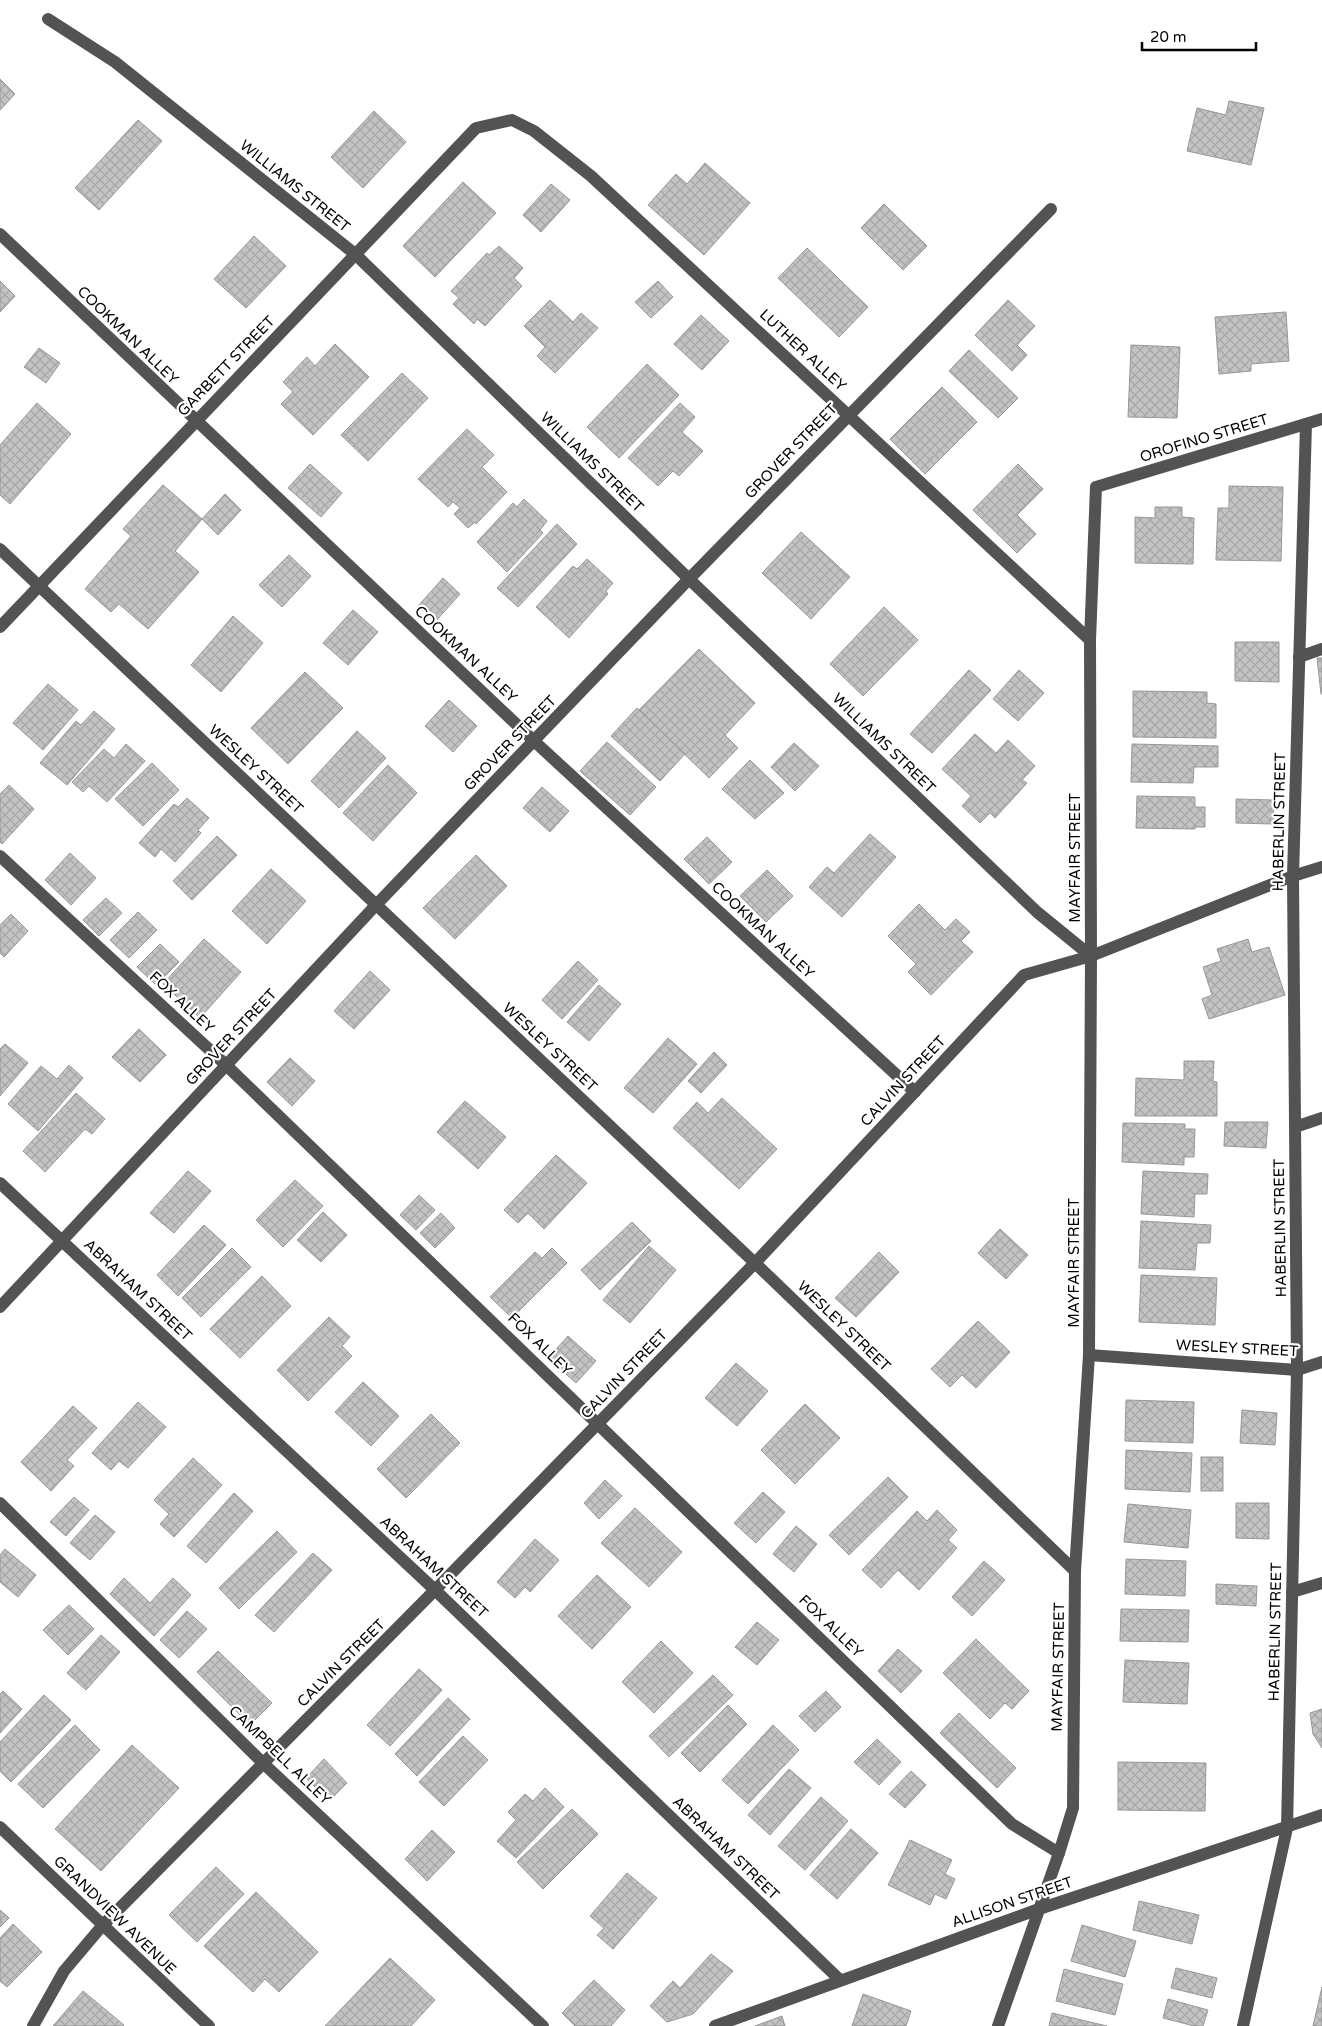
<svg xmlns="http://www.w3.org/2000/svg" width="1322" height="2026" font-family="'Varela Round',sans-serif">
<style>
.building{fill:url(#building-cross-hatch);stroke:#979797}
.lines{fill:none;stroke-linecap:round;stroke-linejoin:round}
.minor{stroke:#535353;stroke-width:12}
.labels{text-anchor:middle;dominant-baseline:central;stroke-width:4.5;stroke-linejoin:round;paint-order:stroke}
.street-label{font-size:15px;fill:#000;stroke:#fff}
</style>
<defs>
<pattern id="building-cross-hatch" width="8" height="8" patternUnits="userSpaceOnUse" patternTransform="scale(1.25)"><rect width="8" height="8" fill="#c3c3c3"/><path d="M0 0l8 8M0 8l8-8" fill="none" stroke="#a6a6a6"/></pattern>
</defs>
<rect width="100%" height="100%" fill="#fff"/>
<g class="building">
<path d="M0,79L15,94L0,110Z"/>
<path d="M1229,101L1264,108L1251,165L1187,151L1197,108L1226,115Z"/>
<path d="M374,111L406,142L363,188L331,157Z"/>
<path d="M138,120L162,141L99,210L75,188Z"/>
<path d="M705,163L750,203L704,255L648,205L676,174L687,184Z"/>
<path d="M463,182L496,213L435,277L403,246Z"/>
<path d="M551,184L570,200L541,232L523,215Z"/>
<path d="M884,204L927,246L903,270L861,228Z"/>
<path d="M254,236L286,266L246,308L214,279Z"/>
<path d="M499,246L523,268L514,278L522,286L485,326L477,319L474,324L453,304L459,298L451,291L487,253L489,255Z"/>
<path d="M807,248L868,307L839,337L778,278Z"/>
<path d="M0,281L15,296L0,312Z"/>
<path d="M658,281L673,297L651,318L635,302Z"/>
<path d="M550,300L573,322L581,313L598,328L555,373L537,356L545,347L524,326Z"/>
<path d="M1008,300L1035,326L1017,345L1027,355L1012,371L975,335Z"/>
<path d="M1286,312L1289,361L1251,364V371L1219,374L1215,317Z"/>
<path d="M701,315L729,341L702,370L674,344Z"/>
<path d="M335,344L369,377L313,435L281,404L293,392L283,382L307,357L315,366Z"/>
<path d="M1131,345L1180,347L1177,418L1128,417Z"/>
<path d="M39,348L60,363L46,383L24,367Z"/>
<path d="M969,350L1018,398L998,418L949,371Z"/>
<path d="M647,364L679,395L619,458L587,427Z"/>
<path d="M402,373L428,398L368,461L341,435Z"/>
<path d="M942,387L977,422L925,474L890,439Z"/>
<path d="M37,403L71,434L10,504L0,495V445Z"/>
<path d="M680,403L695,417L682,432L703,451L679,476L673,471L658,486L628,458Z"/>
<path d="M467,429L494,455L482,467L507,492L476,524L475,522L468,528L454,514L460,508L453,502L448,507L418,479Z"/>
<path d="M310,464L342,493L321,517L288,488Z"/>
<path d="M1018,464L1043,489L1017,515L1036,534L1017,553L973,510Z"/>
<path d="M163,485L202,519L175,551L199,572L148,629L119,604L111,612L85,589L131,536L123,529Z"/>
<path d="M1229,486L1283,487L1281,561L1216,560L1218,508H1229Z"/>
<path d="M225,494L241,510L218,535L202,519Z"/>
<path d="M524,499L547,521L540,530L543,533L507,572L477,542L513,503L517,507Z"/>
<path d="M1155,507H1182V517L1194,518L1193,564L1135,563V517L1155,518Z"/>
<path d="M557,524L577,544L518,607L497,588Z"/>
<path d="M801,532L850,577L811,619L762,573Z"/>
<path d="M289,555L311,576L282,607L259,585Z"/>
<path d="M587,559L613,583L606,591L608,594L569,638L536,607L573,566L577,569Z"/>
<path d="M443,578L460,594L435,622L418,606Z"/>
<path d="M884,607L918,640L863,696L830,664Z"/>
<path d="M353,610L378,632L348,665L323,643Z"/>
<path d="M233,616L263,643L221,692L191,665Z"/>
<path d="M1235,642H1279V682L1235,681Z"/>
<path d="M699,649L755,703L725,735L738,748L709,778L639,710Z"/>
<path d="M1317,658H1322V694H1321Z"/>
<path d="M969,670L991,690L932,753L910,734Z"/>
<path d="M1019,670L1044,693L1018,721L993,699Z"/>
<path d="M305,672L343,708L288,764L251,728Z"/>
<path d="M48,684L78,710L43,750L13,723Z"/>
<path d="M1133,691L1207,692V703L1216,704V738L1133,737Z"/>
<path d="M449,700L477,726L453,752L425,726Z"/>
<path d="M637,708L685,754L660,781L611,736Z"/>
<path d="M94,711L115,729L67,785L40,763L76,721L81,725Z"/>
<path d="M357,731L386,758L339,808L311,781Z"/>
<path d="M975,734L996,753L1008,740L1035,766L1022,780L1027,783L995,818L990,813L980,823L962,806L971,796L942,769Z"/>
<path d="M607,742L656,787L630,815L580,771Z"/>
<path d="M794,743L819,766L795,791L771,767Z"/>
<path d="M126,744L145,761L107,802L89,786L83,792L72,782L104,749L114,758Z"/>
<path d="M1132,744L1218,746V767H1194L1193,783L1131,782Z"/>
<path d="M750,760L784,793L755,819L722,789Z"/>
<path d="M152,763L179,790L143,826L115,799Z"/>
<path d="M388,765L417,793L373,841L343,813Z"/>
<path d="M9,785L34,809L2,844L0,842V794Z"/>
<path d="M542,787L569,811L550,832L523,808Z"/>
<path d="M1137,796L1195,797V807H1205V827H1195V829L1136,828Z"/>
<path d="M187,798L209,818L198,830L201,833L175,862L161,849L155,857L139,843L174,804L178,807Z"/>
<path d="M1236,799L1274,800L1273,824L1236,823Z"/>
<path d="M870,834L896,857L842,917L809,887L827,867L834,873Z"/>
<path d="M217,836L237,855L192,900L173,881Z"/>
<path d="M707,837L732,862L709,884L684,859Z"/>
<path d="M70,853L96,878L71,905L45,880Z"/>
<path d="M476,855L507,886L455,939L423,908Z"/>
<path d="M271,869L306,901L267,944L232,911Z"/>
<path d="M767,870L793,896L766,922L740,896Z"/>
<path d="M106,898L122,913L99,936L83,920Z"/>
<path d="M919,904L945,930L956,919L970,932L961,941L973,952L931,995L908,972L916,964L888,936Z"/>
<path d="M138,912L157,930L129,958L110,940Z"/>
<path d="M11,914L28,931L4,957L0,953V925Z"/>
<path d="M204,939L241,972L200,1018L163,984Z"/>
<path d="M1248,939L1252,952L1269,947L1285,995L1209,1019L1202,999L1212,995L1203,967L1221,961L1217,949Z"/>
<path d="M160,944L179,962L156,985L137,967Z"/>
<path d="M578,961L598,980L562,1019L542,1000Z"/>
<path d="M370,971L390,990L354,1029L334,1011Z"/>
<path d="M599,985L621,1004L589,1041L567,1022Z"/>
<path d="M139,1029L166,1055L140,1082L112,1057Z"/>
<path d="M668,1038L697,1064L653,1113L624,1088Z"/>
<path d="M5,1044L28,1063L0,1096V1049Z"/>
<path d="M714,1052L727,1065L701,1093L688,1081Z"/>
<path d="M290,1058L315,1081L292,1106L267,1082Z"/>
<path d="M1184,1061H1214L1213,1081L1217,1082V1116H1135L1136,1078L1184,1080Z"/>
<path d="M69,1065L83,1078L38,1131L8,1104L41,1066L57,1079Z"/>
<path d="M76,1093L105,1119L92,1134L85,1129L45,1172L23,1151Z"/>
<path d="M722,1098L777,1149L739,1189L673,1128L697,1102L708,1113Z"/>
<path d="M465,1101L506,1137L478,1169L437,1132Z"/>
<path d="M1225,1122H1268L1266,1148L1224,1146Z"/>
<path d="M1123,1123L1185,1124V1129H1195L1194,1157H1184V1165L1122,1162Z"/>
<path d="M556,1155L587,1183L544,1229L528,1213L518,1223L504,1210Z"/>
<path d="M188,1171L211,1191L174,1233L150,1213Z"/>
<path d="M1143,1171L1208,1174L1207,1194H1195L1194,1217L1141,1214Z"/>
<path d="M295,1180L323,1206L283,1247L256,1220Z"/>
<path d="M419,1195L435,1210L416,1230L400,1215Z"/>
<path d="M323,1212L347,1235L321,1262L297,1240Z"/>
<path d="M441,1213L455,1228L435,1248L420,1233Z"/>
<path d="M1141,1221L1211,1225L1210,1243H1197L1195,1270L1139,1268Z"/>
<path d="M632,1222L651,1241L600,1290L581,1270Z"/>
<path d="M204,1225L226,1245L178,1296L157,1275Z"/>
<path d="M1000,1229L1028,1255L1006,1279L978,1253Z"/>
<path d="M649,1246L676,1270L630,1323L603,1300Z"/>
<path d="M232,1248L251,1267L201,1317L182,1298Z"/>
<path d="M552,1248L567,1263L512,1318L490,1297L535,1252L542,1258Z"/>
<path d="M879,1252L899,1272L856,1317L835,1298Z"/>
<path d="M1141,1275L1217,1278L1215,1325L1139,1322Z"/>
<path d="M262,1276L291,1306L240,1358L210,1329Z"/>
<path d="M329,1317L350,1337L342,1346L352,1356L308,1401L277,1370Z"/>
<path d="M978,1321L1010,1352L976,1388L962,1375L950,1387L931,1369Z"/>
<path d="M568,1336L596,1361L576,1383L548,1358Z"/>
<path d="M736,1363L768,1391L737,1426L705,1398Z"/>
<path d="M363,1382L399,1416L371,1446L335,1412Z"/>
<path d="M1126,1400L1194,1402L1193,1443L1125,1441Z"/>
<path d="M138,1402L166,1427L128,1468L119,1461L111,1470L92,1453Z"/>
<path d="M805,1404L840,1438L795,1484L761,1450Z"/>
<path d="M73,1406L97,1428L67,1460L74,1466L51,1491L21,1462Z"/>
<path d="M1242,1410L1277,1413L1275,1445L1240,1443Z"/>
<path d="M431,1414L460,1443L406,1498L377,1469Z"/>
<path d="M1126,1450L1192,1453L1190,1492L1125,1489Z"/>
<rect x="1201" y="1457" width="22" height="34"/>
<path d="M193,1458L222,1485L174,1537L160,1524L169,1514L154,1500Z"/>
<path d="M888,1477L908,1497L849,1555L829,1535Z"/>
<path d="M605,1480L622,1496L599,1519L584,1503Z"/>
<path d="M763,1492L785,1512L756,1543L734,1523Z"/>
<path d="M234,1493L253,1511L206,1563L187,1546Z"/>
<path d="M74,1497L89,1510L66,1536L50,1522Z"/>
<path d="M1236,1503H1269V1539L1236,1538Z"/>
<path d="M1128,1504L1191,1510L1188,1548L1124,1542Z"/>
<path d="M635,1508L682,1552L649,1587L601,1543Z"/>
<path d="M937,1510L957,1530L948,1540L957,1548L919,1590L898,1570L881,1588L862,1570L917,1511L927,1521Z"/>
<path d="M95,1515L115,1532L90,1560L70,1543Z"/>
<path d="M796,1526L817,1544L794,1572L773,1554Z"/>
<path d="M277,1531L297,1552L239,1609L219,1588Z"/>
<path d="M535,1539L559,1560L530,1592L525,1587L515,1598L497,1582Z"/>
<path d="M5,1549L36,1575L18,1597L0,1582V1555Z"/>
<path d="M313,1553L332,1570L274,1632L255,1615Z"/>
<path d="M1126,1559L1186,1561L1185,1596L1125,1594Z"/>
<path d="M984,1561L1005,1580L972,1616L952,1597Z"/>
<path d="M597,1575L631,1607L592,1649L558,1616Z"/>
<path d="M124,1578L150,1603L173,1578L191,1595L154,1636L110,1594Z"/>
<path d="M1216,1584L1257,1586L1256,1606L1216,1604Z"/>
<path d="M69,1605L94,1629L68,1655L43,1630Z"/>
<path d="M1121,1609L1189,1610L1188,1642L1120,1641Z"/>
<path d="M187,1611L207,1629L179,1658L160,1640Z"/>
<path d="M757,1622L779,1640L757,1665L735,1647Z"/>
<path d="M101,1635L120,1652L86,1690L67,1673Z"/>
<path d="M976,1639L1029,1691L1012,1709L1005,1703L990,1719L943,1673Z"/>
<path d="M661,1641L693,1673L654,1713L622,1682Z"/>
<path d="M898,1649L922,1671L901,1693L878,1671Z"/>
<path d="M218,1651L272,1703L250,1725L197,1672Z"/>
<path d="M1125,1660L1189,1663L1187,1704L1123,1702Z"/>
<path d="M419,1669L442,1690L390,1746L367,1725Z"/>
<path d="M713,1675L733,1695L669,1757L649,1736Z"/>
<path d="M3,1691L22,1709L0,1733V1694Z"/>
<path d="M826,1691L841,1707L815,1732L799,1716Z"/>
<path d="M44,1695L71,1720L11,1782L0,1771V1742Z"/>
<path d="M448,1698L470,1719L417,1776L395,1754Z"/>
<path d="M728,1705L747,1724L700,1772L681,1753Z"/>
<path d="M1322,1709V1748L1313,1734L1310,1713Z"/>
<path d="M959,1713L1016,1768L997,1788L940,1733Z"/>
<path d="M75,1725L100,1750L43,1808L18,1784Z"/>
<path d="M773,1725L799,1750L748,1804L722,1780Z"/>
<path d="M463,1736L488,1760L444,1806L419,1782Z"/>
<path d="M877,1739L901,1762L879,1785L854,1762Z"/>
<path d="M132,1745L179,1788L101,1871L55,1829Z"/>
<path d="M324,1759L347,1783L329,1801L306,1778Z"/>
<path d="M1118,1762L1206,1763L1205,1811L1118,1810Z"/>
<path d="M789,1769L811,1788L770,1835L748,1815Z"/>
<path d="M911,1771L926,1785L905,1808L889,1794Z"/>
<path d="M545,1788L564,1807L516,1858L497,1841L516,1820L508,1812L525,1794L533,1801Z"/>
<path d="M821,1797L848,1821L805,1870L778,1846Z"/>
<path d="M572,1809L598,1834L543,1889L517,1862Z"/>
<path d="M851,1829L878,1853L837,1899L810,1875Z"/>
<path d="M432,1830L455,1852L427,1881L405,1859Z"/>
<path d="M910,1840L952,1860L945,1874L955,1879L946,1899L935,1894L930,1905L888,1885Z"/>
<path d="M216,1867L244,1894L197,1942L169,1915Z"/>
<path d="M627,1873L657,1898L613,1949L597,1935L604,1928L590,1916Z"/>
<path d="M256,1892L318,1952L279,1992L265,1979L253,1992L204,1946Z"/>
<path d="M1139,1901L1199,1915L1192,1944L1133,1930Z"/>
<path d="M0,1910L9,1918L0,1927Z"/>
<path d="M13,1924L42,1952L7,1987L0,1981V1938Z"/>
<path d="M1082,1925L1136,1941L1125,1977L1071,1961Z"/>
<path d="M711,1954L733,1971L693,2014L667,2022L650,2006L673,1981L680,1988Z"/>
<path d="M390,1958L435,2000L411,2026H325Z"/>
<path d="M1176,1968L1217,1978L1212,1998L1171,1988Z"/>
<path d="M1064,1969L1123,1984L1115,2015L1056,2001Z"/>
<path d="M594,1980L625,2010L611,2026H575L562,2013Z"/>
<path d="M1322,1987V2026H1313Z"/>
<path d="M83,1991L124,2025L123,2026H53Z"/>
<path d="M863,1994L911,2011L906,2026H852Z"/>
<path d="M1168,1999L1208,2010L1203,2026H1194L1163,2018Z"/>
<path d="M1052,2013L1107,2026H1049Z"/>
<path d="M782,2016L785,2026H755Z"/>
</g>
<g class="lines">
<g class="minor">
<path d="M48,19L115,62L355,254L689,579L1037,912L1091,956"/>
<path d="M0,234L534,741L915,1092"/>
<path d="M0,549L755,1263L1075,1571"/>
<path d="M0,627L476,128L512,120L534,131L591,176L1090,640"/>
<path d="M1299,657L1322,649"/>
<path d="M0,856L226,1065L1012,1824L1059,1853"/>
<path d="M1295,1127L1322,1118"/>
<path d="M0,1183L435,1590L840,1980"/>
<path d="M0,1307L376,905L689,579L1051,209"/>
<path d="M1089,1355L1297,1370L1322,1362"/>
<path d="M0,1503L264,1764L543,2026"/>
<path d="M1292,1592L1322,1583"/>
<path d="M0,1827L209,2026"/>
<path d="M33,2026L64,1971L102,1926L435,1590L755,1263L1024,975L1091,956L1293,876L1322,867"/>
<path d="M715,2026L1039,1909L1322,1815"/>
<path d="M998,2026L1059,1853L1073,1808L1075,1571L1089,1355L1091,956L1090,640L1096,487L1322,419"/>
<path d="M1243,2026L1287,1828L1297,1370L1293,876L1306,424"/>
</g>
</g>
<g class="labels">
<g class="street-label">
<text transform="translate(295 186) rotate(39)">WILLIAMS STREET</text>
<text transform="translate(128 335) rotate(44)">COOKMAN ALLEY</text>
<text transform="translate(803 350) rotate(43)">LUTHER ALLEY</text>
<text transform="translate(226 366) rotate(-46)">GARBETT STREET</text>
<text transform="translate(1204 438) rotate(-17)">OROFINO STREET</text>
<text transform="translate(791 451) rotate(-46)">GROVER STREET</text>
<text transform="translate(592 462) rotate(44)">WILLIAMS STREET</text>
<text transform="translate(466 654) rotate(43)">COOKMAN ALLEY</text>
<text transform="translate(510 743) rotate(-46)">GROVER STREET</text>
<text transform="translate(884 743) rotate(44)">WILLIAMS STREET</text>
<text transform="translate(256 769) rotate(43)">WESLEY STREET</text>
<text transform="translate(1279 822) rotate(-89)">HABERLIN STREET</text>
<text transform="translate(1075 858) rotate(-90)">MAYFAIR STREET</text>
<text transform="translate(763 930) rotate(43)">COOKMAN ALLEY</text>
<text transform="translate(182 1002) rotate(43)">FOX ALLEY</text>
<text transform="translate(231 1037) rotate(-47)">GROVER STREET</text>
<text transform="translate(550 1047) rotate(43)">WESLEY STREET</text>
<text transform="translate(903 1081) rotate(-47)">CALVIN STREET</text>
<text transform="translate(1280 1228) rotate(-91)">HABERLIN STREET</text>
<text transform="translate(1074 1263) rotate(-90)">MAYFAIR STREET</text>
<text transform="translate(138 1290) rotate(43)">ABRAHAM STREET</text>
<text transform="translate(844 1326) rotate(44)">WESLEY STREET</text>
<text transform="translate(540 1344) rotate(44)">FOX ALLEY</text>
<text transform="translate(1237 1348) rotate(3)">WESLEY STREET</text>
<text transform="translate(624 1374) rotate(-46)">CALVIN STREET</text>
<text transform="translate(434 1567) rotate(43)">ABRAHAM STREET</text>
<text transform="translate(831 1626) rotate(44)">FOX ALLEY</text>
<text transform="translate(1275 1632) rotate(-89)">HABERLIN STREET</text>
<text transform="translate(341 1663) rotate(-45)">CALVIN STREET</text>
<text transform="translate(1058 1667) rotate(-89)">MAYFAIR STREET</text>
<text transform="translate(280 1755) rotate(44)">CAMPBELL ALLEY</text>
<text transform="translate(726 1848) rotate(44)">ABRAHAM STREET</text>
<text transform="translate(1012 1902) rotate(-19)">ALLISON STREET</text>
<text transform="translate(115 1915) rotate(44)">GRANDVIEW AVENUE</text>
</g>
</g>
<path d="M1142 42v8h114v-8" fill="none" stroke="#000000" stroke-width="2.5"/>
<text x="1150" y="42" font-size="15" fill="#000000" stroke="#ffffff" stroke-width="4" paint-order="stroke">20 m</text>
</svg>
